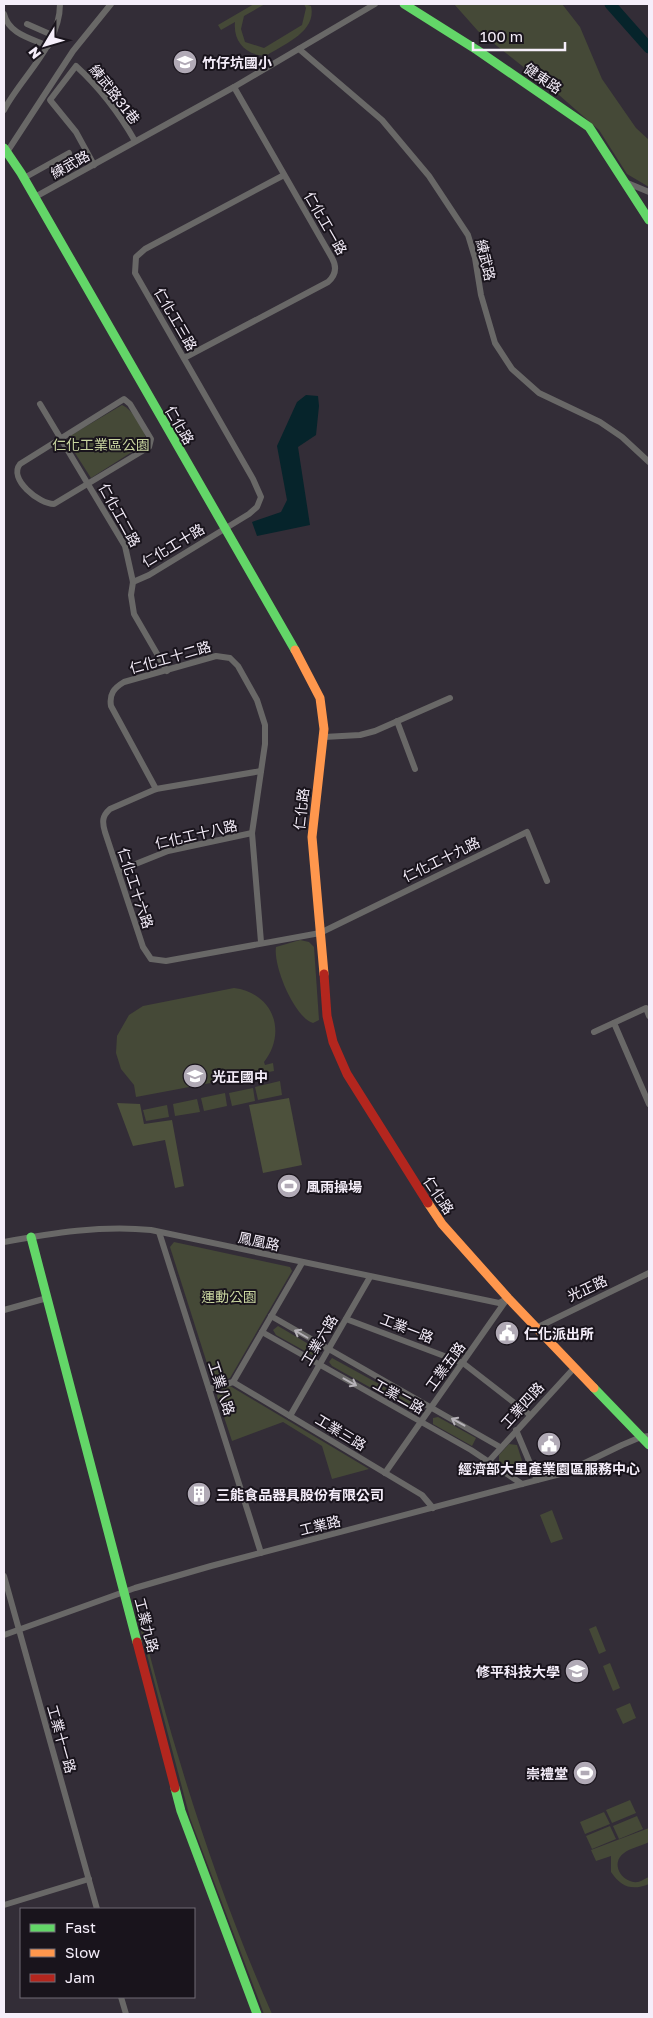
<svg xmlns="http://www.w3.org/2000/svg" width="653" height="2018" font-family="'Golos Text','Noto Sans TC',sans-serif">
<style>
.green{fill:#454937}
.forest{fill:#4d513c}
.water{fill:#06242b}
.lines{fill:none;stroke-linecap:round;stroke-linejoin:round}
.river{stroke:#06242b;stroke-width:11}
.street{stroke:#696867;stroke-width:6}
.fast{stroke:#63d668;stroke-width:9}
.slow{stroke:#ff974d;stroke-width:9}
.jam{stroke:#b3261e;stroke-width:9}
.oneway{stroke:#b6b2b8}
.labels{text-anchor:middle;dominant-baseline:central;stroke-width:4;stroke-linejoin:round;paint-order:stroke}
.poi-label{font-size:14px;font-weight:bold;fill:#f5eefa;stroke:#19141c;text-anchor:start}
.street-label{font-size:14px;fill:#f5eefa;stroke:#19141c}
.park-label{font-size:14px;fill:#c8d49f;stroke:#19141c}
</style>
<rect width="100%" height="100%" fill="#332d37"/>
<g class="green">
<path d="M254,4H265L244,16L241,29L245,42L264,48L302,25L306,8L304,4L311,6C317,32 284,44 266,56C246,55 233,42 235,22L221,30L218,25Z"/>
<path d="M454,4H562L580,27L602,79L636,128L649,140V187L627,174L599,130L559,95L478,31Z"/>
<path d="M122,405C132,409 147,431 146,443L91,478L68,442V437Z"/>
<path d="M300,940L309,942L314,947L319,1020L313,1023C294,1017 273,966 276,947Z"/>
<path d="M234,988C274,993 287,1033 264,1062L265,1065L273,1063L274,1071L136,1097L134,1085L121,1069L116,1053L117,1036L129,1015L143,1006Z"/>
<path d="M280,1081L282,1095L258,1100L255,1087Z"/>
<path d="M253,1088L255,1101L232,1106L229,1093Z"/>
<path d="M225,1093L227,1106L204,1111L201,1098Z"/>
<path d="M197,1099L200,1112L175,1116L173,1104Z"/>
<path d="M167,1105L169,1117L146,1121L143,1110Z"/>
<path d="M174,1242L290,1267L292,1271L230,1378L218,1383L212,1379L170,1247Z"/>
<path d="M278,1326L317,1349L319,1354L312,1355L276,1335L273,1330Z"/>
<path d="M332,1358L419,1406L420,1412H414L332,1366L329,1362Z"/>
<path d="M230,1386L369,1469L332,1479L322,1446L283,1422L232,1441L217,1396L220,1389Z"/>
<path d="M438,1417L476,1438L472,1446L433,1424V1418Z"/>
<path d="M509,1444L517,1445L525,1470L516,1473L499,1461V1455Z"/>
<path d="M552,1510L563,1539L551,1543L540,1515Z"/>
<path d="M135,1597C170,1740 213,1880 272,2014H264L190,1818L133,1601Z"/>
<path d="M596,1626L606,1651L599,1654L589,1629Z"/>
<path d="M610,1663L620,1688L613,1691L603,1666Z"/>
<path d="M630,1703L636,1718L623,1724L616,1709Z"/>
<path d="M630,1800L636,1813L612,1823L606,1810Z"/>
<path d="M604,1812L610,1824L585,1834L580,1822Z"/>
<path d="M637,1816L643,1829L619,1839L613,1826Z"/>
<path d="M610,1826L616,1839L592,1849L586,1836Z"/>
<path d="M649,1828V1842C641,1846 630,1848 624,1853C609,1864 623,1884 638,1882C642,1881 646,1878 649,1877V1884C632,1891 621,1887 611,1872V1856L596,1861L591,1850Z"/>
</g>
<g class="forest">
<path d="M289,1098L302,1165L263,1173L249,1105Z"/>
<path d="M117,1103L140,1104L144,1124L172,1120L184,1186L175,1188L165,1140L133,1146Z"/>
</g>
<path class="water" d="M306,395L318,396L319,406L316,435L298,447L310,525L257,536L252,522L281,512L287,500L277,446L297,402Z"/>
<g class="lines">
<path class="river" d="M610,4L649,48"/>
<g class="street">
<path d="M4,14C9,34 30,38 48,46"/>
<path d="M27,24L52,35"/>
<path d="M299,49L382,120L429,176L468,235L475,258L481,295L495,343L512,369L539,393L600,422L622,437L649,462"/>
<path d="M4,110C22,76 60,45 60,4"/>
<path d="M7,152L73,51L111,4"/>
<path d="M94,165L76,132L50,100L76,66C100,88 119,113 135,141"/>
<path d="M24,178L69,153"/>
<path d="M625,182L649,192"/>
<path d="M35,197L234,87L375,4"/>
<path d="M184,358L328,282C336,275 337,267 332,258L234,87"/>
<path d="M124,399L130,404L151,439L149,447L54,504C39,504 8,479 20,464Z"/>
<path d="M40,404L125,546L133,582L131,595L134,614L167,671"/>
<path d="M133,582L149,575L249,514L257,507L261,497L253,479L135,273L136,257L145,249L284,175"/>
<path d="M397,721L415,769"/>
<path d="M324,737L360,735L375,731L450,698"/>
<path d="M261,771L156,789L110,809C102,816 102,822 105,832L143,947L151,959L166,961L320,933L527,832L547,881"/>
<path d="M156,789L111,706C109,694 114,688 124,682L216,656L230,658L238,666L257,700L265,725V744L252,833L261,942"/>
<path d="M118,871L168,851L252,833"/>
<path d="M614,1023L649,1104"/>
<path d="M594,1032L646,1008L649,1016"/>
<path d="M159,1232L261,1553"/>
<path d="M4,1242C52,1233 102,1225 151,1230L499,1303L508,1298"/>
<path d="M4,1310L47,1298"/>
<path d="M271,1316L500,1447"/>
<path d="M346,1319L463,1363L530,1415"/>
<path d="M536,1328L649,1273"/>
<path d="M262,1332L471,1450L522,1484"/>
<path d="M233,1382L422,1495L433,1508"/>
<path d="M209,1389L233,1382L302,1263"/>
<path d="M290,1416L370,1277"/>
<path d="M516,1430L537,1480"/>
<path d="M489,1461L575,1367"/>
<path d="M385,1473L507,1299"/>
<path d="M4,1576L97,1909"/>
<path d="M4,1635L135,1588L211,1566L564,1473L622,1445L641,1437L649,1436"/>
<path d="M4,1905L89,1879"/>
<path d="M121,1997L126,2014"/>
</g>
<g class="fast">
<path d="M404,4L477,50L589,127L649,220"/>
<path d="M4,148L21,173L295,650"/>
<path d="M31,1237L137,1642"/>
<path d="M594,1388L649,1445"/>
<path d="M175,1788L181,1811L257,2014"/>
</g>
<g class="slow">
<path d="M295,650L320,698L324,729L312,837L324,974"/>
<path d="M428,1203L442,1224L508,1298L594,1388"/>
</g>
<g class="jam">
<path d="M324,974L327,1016L333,1042L347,1074L428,1203"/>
<path d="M137,1642L175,1788"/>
</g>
</g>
<defs><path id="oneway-shaft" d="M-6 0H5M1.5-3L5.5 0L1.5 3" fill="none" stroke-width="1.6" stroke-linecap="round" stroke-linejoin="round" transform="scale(1.25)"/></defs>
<g class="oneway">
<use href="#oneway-shaft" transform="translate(301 1334) rotate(-150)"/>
<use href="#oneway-shaft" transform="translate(350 1382) rotate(29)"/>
<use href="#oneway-shaft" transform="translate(458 1422) rotate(-151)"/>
</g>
<defs>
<g id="school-disc" transform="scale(1.25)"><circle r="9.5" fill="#b1aab6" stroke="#19141c"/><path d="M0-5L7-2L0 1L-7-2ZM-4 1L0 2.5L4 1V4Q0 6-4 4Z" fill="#fff"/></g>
<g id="stadium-disc" transform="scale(1.25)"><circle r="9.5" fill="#b1aab6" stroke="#19141c"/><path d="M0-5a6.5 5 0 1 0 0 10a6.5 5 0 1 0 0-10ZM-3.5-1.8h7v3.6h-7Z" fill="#fff"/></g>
<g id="civic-disc" transform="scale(1.25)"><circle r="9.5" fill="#b1aab6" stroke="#19141c"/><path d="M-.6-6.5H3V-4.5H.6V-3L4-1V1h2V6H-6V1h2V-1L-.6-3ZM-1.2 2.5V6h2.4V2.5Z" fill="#fff"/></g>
<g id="building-disc" transform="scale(1.25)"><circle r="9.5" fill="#b1aab6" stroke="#19141c"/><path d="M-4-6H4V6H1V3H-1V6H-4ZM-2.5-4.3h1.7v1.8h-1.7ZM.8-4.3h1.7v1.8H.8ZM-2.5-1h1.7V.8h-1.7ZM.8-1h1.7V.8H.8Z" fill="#fff"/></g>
<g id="university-disc" transform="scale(1.25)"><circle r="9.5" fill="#b1aab6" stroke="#19141c"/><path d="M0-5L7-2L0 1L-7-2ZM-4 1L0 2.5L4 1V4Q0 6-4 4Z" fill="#fff"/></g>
</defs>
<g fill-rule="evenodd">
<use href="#school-disc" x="185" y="62"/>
<use href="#school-disc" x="195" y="1076"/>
<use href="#stadium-disc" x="289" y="1186"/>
<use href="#civic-disc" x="507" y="1333"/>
<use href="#civic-disc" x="549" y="1444"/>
<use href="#building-disc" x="199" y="1494"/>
<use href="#university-disc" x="577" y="1671"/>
<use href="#stadium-disc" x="585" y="1773"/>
</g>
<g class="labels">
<g class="poi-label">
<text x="202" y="62">竹仔坑國小</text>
<text x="212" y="1076">光正國中</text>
<text x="306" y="1186">風雨操場</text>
<text x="524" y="1333">仁化派出所</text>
<text x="549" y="1468" text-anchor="middle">經濟部大里產業園區服務中心</text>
<text x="216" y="1494">三能食品器具股份有限公司</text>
<text x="560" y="1671" text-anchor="end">修平科技大學</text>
<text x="568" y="1773" text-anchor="end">崇禮堂</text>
</g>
<g class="street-label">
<text transform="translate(543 78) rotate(34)">健東路</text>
<text transform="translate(115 94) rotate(52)">練武路31巷</text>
<text transform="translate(70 164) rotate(-29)">練武路</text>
<text transform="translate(326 223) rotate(60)">仁化工一路</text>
<text transform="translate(486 260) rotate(77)">練武路</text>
<text transform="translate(176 319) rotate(60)">仁化工三路</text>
<text transform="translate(180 425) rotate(60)">仁化路</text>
<text transform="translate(120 515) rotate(61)">仁化工二路</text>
<text transform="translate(173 545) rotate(-31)">仁化工十路</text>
<text transform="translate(170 657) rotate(-16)">仁化工十二路</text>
<text transform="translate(301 809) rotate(-84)">仁化路</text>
<text transform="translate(196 834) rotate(-13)">仁化工十八路</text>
<text transform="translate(441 859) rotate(-26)">仁化工十九路</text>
<text transform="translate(136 888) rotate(72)">仁化工十六路</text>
<text transform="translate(439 1195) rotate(56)">仁化路</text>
<text transform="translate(259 1241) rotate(12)">鳳凰路</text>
<text transform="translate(587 1288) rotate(-25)">光正路</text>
<text transform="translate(407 1328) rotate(21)">工業一路</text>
<text transform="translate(319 1340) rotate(-59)">工業六路</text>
<text transform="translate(445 1366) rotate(-54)">工業五路</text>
<text transform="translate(222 1388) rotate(72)">工業八路</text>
<text transform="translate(399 1396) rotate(29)">工業二路</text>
<text transform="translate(522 1405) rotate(-48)">工業四路</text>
<text transform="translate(341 1432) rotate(31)">工業三路</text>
<text transform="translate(320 1525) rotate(-14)">工業路</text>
<text transform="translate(147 1625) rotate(75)">工業九路</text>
<text transform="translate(62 1739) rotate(74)">工業十一路</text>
</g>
<g class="park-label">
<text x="101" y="444">仁化工業區公園</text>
<text x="229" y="1296">運動公園</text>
</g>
</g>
<rect width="653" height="2018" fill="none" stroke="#f5eefa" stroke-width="10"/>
<rect x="20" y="1908" width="175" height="90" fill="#19141c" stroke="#716b75"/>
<rect x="30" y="1924" width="25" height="8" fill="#63d668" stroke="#716b75"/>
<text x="65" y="1933" font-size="15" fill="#f5eefa">Fast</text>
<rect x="30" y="1949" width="25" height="8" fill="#ff974d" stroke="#716b75"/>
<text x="65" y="1958" font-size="15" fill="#f5eefa">Slow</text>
<rect x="30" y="1974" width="25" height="8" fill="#b3261e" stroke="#716b75"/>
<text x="65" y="1983" font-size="15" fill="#f5eefa">Jam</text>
<g transform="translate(45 45) rotate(232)" stroke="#19141c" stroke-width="4" paint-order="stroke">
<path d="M0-4L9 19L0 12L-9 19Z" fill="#f5eefa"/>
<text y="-8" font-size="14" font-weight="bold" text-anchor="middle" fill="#f5eefa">N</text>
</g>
<path d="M473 42v8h92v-8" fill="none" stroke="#f5eefa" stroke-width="2.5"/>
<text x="480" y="42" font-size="15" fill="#f5eefa" stroke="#19141c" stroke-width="4" paint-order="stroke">100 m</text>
</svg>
